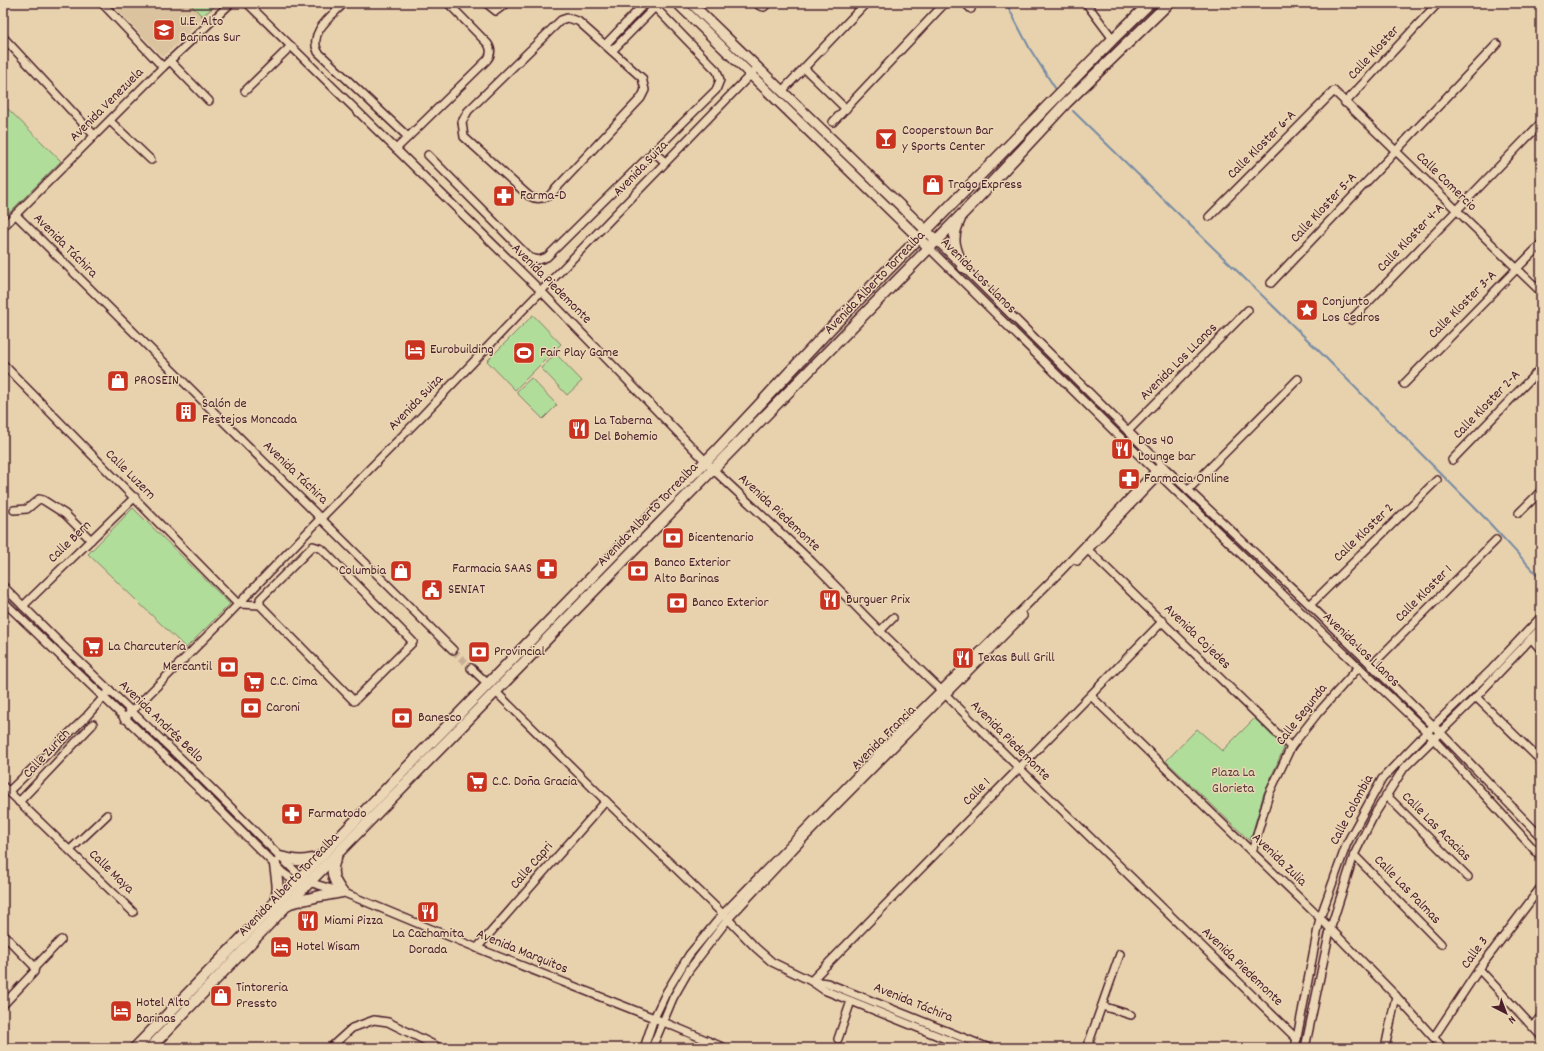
<svg xmlns="http://www.w3.org/2000/svg" width="1544" height="1051" font-family="Dekko,sans-serif">
<style>
.built{fill:#dbc39f}
.green{fill:#b1dd9b;stroke:#7e7e63}
.lines{fill:none;stroke-linecap:round;stroke-linejoin:round}
.stream{stroke:#758aa3;stroke-width:2}
.minor-tunnel{stroke:#c8ae94;stroke-width:7;stroke-dasharray:7 3.5;stroke-linecap:butt}
.minor-casing{stroke:#4a1f2b;stroke-width:10}
.tertiary-casing{stroke:#4a1f2b;stroke-width:12}
.secondary-casing{stroke:#4a1f2b;stroke-width:13}
.minor{stroke:#ebd6b5;stroke-width:7}
.tertiary{stroke:#ebd6b5;stroke-width:9}
.secondary{stroke:#ebd6b5;stroke-width:10}
.labels{text-anchor:middle;dominant-baseline:central;stroke-width:3;stroke-linejoin:round;paint-order:stroke}
.poi-label{font-size:14px;fill:#4a1f2b;stroke:#ebd6b5;text-anchor:start}
.street-label{font-size:14px;fill:#4a1f2b;stroke:#ebd6b5}
.park-label{font-size:14px;fill:#593c3c;stroke:#ebd6b5}
</style>
<rect width="100%" height="100%" fill="#e8d2ae"/>
<filter id="ink" filterUnits="userSpaceOnUse"><feTurbulence type="fractalNoise" baseFrequency=".025" numOctaves="2"/><feDisplacementMap in="SourceGraphic" scale="8" xChannelSelector="R" yChannelSelector="G"/><feConvolveMatrix kernelMatrix="1 2 1 2 8 2 1 2 1" color-interpolation-filters="sRGB"/></filter>
<g filter="url(#ink)">
<path class="built" d="M110,3H219L163,57Z"/>
<g class="green">
<path d="M189,3H219L202,16Z"/>
<path d="M3,104L61,161L3,219Z"/>
<path d="M533,315L561,344L515,390L487,361Z"/>
<path d="M556,354L582,381L567,395L541,368Z"/>
<path d="M531,378L557,405L543,419L516,392Z"/>
<path d="M133,508L230,604L186,648L88,554Z"/>
<path d="M1255,718L1284,748L1264,793L1250,841L1166,761L1197,729L1222,751Z"/>
</g>
<g class="lines">
<g class="stream">
<path d="M1006,3L1030,49L1055,88"/>
<path d="M1073,111L1316,348L1483,516L1541,579"/>
</g>
<path class="minor-tunnel" d="M453,650L471,668"/>
<g class="minor-casing">
<g id="minor">
<path d="M102,3L163,67"/>
<path d="M247,3L541,291L718,474L811,561L880,631L941,690L1019,768L1297,1039"/>
<path d="M344,3C332,16 308,32 318,52L408,137"/>
<path d="M486,3L496,11L507,3"/>
<path d="M756,3L760,6L764,7L768,3"/>
<path d="M965,3L971,9"/>
<path d="M1086,3L1113,39"/>
<path d="M567,18L578,21L642,78L645,90L641,98L549,196C542,199 536,200 529,196L464,137L462,122L468,111L561,20Z"/>
<path d="M3,37L94,135"/>
<path d="M605,45L645,3"/>
<path d="M612,51L655,7"/>
<path d="M170,61L209,101"/>
<path d="M805,69L846,109"/>
<path d="M783,90L866,3"/>
<path d="M245,91L291,46"/>
<path d="M1345,103L1438,3"/>
<path d="M110,121L151,160"/>
<path d="M833,122L945,3"/>
<path d="M396,149L487,60C491,55 492,50 488,44L448,3"/>
<path d="M653,151L665,162"/>
<path d="M428,155L530,258L539,260L547,257L716,90L720,80L717,71L651,3"/>
<path d="M16,215C161,361 308,504 453,650"/>
<path d="M1209,217L1334,91L1541,292"/>
<path d="M3,227L163,67L231,3"/>
<path d="M936,240L1166,469L1310,605L1440,732L1541,837"/>
<path d="M929,248L1117,434L1300,611L1427,732L1541,857"/>
<path d="M1271,283L1497,44"/>
<path d="M1351,320L1541,123"/>
<path d="M3,364L238,604L260,605L354,701L413,642L322,549L313,546L260,599V605"/>
<path d="M1404,384L1541,244"/>
<path d="M1128,431L1248,310"/>
<path d="M1452,460L1541,368"/>
<path d="M1188,490L1298,379"/>
<path d="M14,510L27,509L39,499L43,500L65,514L91,540"/>
<path d="M1519,513L1541,491"/>
<path d="M1086,548L1291,747"/>
<path d="M1077,561L1162,472"/>
<path d="M3,586L59,642L193,770L305,881L342,892L477,948L654,1018L725,1048"/>
<path d="M3,601L196,786L283,873L299,884"/>
<path d="M1310,605L1437,480"/>
<path d="M23,606L135,497"/>
<path d="M880,631L893,618"/>
<path d="M1531,638L1541,650"/>
<path d="M1371,666L1496,540"/>
<path d="M471,668L488,684"/>
<path d="M496,692L606,801L728,919L756,948L772,962L811,981L1163,621"/>
<path d="M1091,696L1320,918L1396,996L1443,1048"/>
<path d="M1476,697L1541,761"/>
<path d="M124,719L225,618L322,517L422,416L518,315L753,72"/>
<path d="M3,786L133,912"/>
<path d="M9,791L86,717L110,690"/>
<path d="M1386,795L1468,877"/>
<path d="M19,802L93,724"/>
<path d="M70,850L107,815"/>
<path d="M1252,852L1269,794L1291,747L1317,714L1359,667"/>
<path d="M1354,855L1441,944"/>
<path d="M3,934L35,967"/>
<path d="M477,948L606,801"/>
<path d="M1479,969L1541,1036"/>
<path d="M3,1005L34,972L35,967L61,940"/>
<path d="M1102,1006L1131,1015"/>
<path d="M1533,1026L1541,1016"/>
<path d="M1434,1037L1479,969L1541,887"/>
<path d="M838,1039L851,1001"/>
<path d="M330,1048L352,1028L374,1020L388,1022L440,1048"/>
<path d="M644,1048L654,1018L667,991L689,955L723,914L907,724L1060,572L1159,467"/>
<path d="M652,1048L673,998L689,970L728,919L802,840L1023,616"/>
<path d="M968,1048L824,990L811,981L827,983L989,1048"/>
<path d="M1089,1048V1042L1120,954"/>
<path d="M1295,1048L1320,918L1347,843L1382,779L1427,732L1492,669L1541,617"/>
<path d="M1305,1048L1330,930L1354,855L1374,815L1404,768L1476,697L1541,628"/>
<path d="M1385,1048L1396,996"/>
</g>
</g>
<g class="tertiary-casing">
<g id="tertiary">
<path d="M677,3L929,248"/>
<path d="M691,3L936,240"/>
</g>
</g>
<g class="secondary-casing">
<g id="secondary">
<path d="M960,219C950,239 955,248 963,267"/>
<path d="M280,857C296,861 304,862 320,857"/>
<path d="M274,903C281,892 276,877 275,864"/>
<path d="M290,903L320,896L342,892C334,881 329,872 336,858"/>
<path d="M135,1048L650,517L717,450L829,330L1113,39L1150,3"/>
<path d="M150,1048L288,904L972,204L1066,103L1169,3"/>
</g>
</g>
<use href="#minor" class="minor"/>
<use href="#tertiary" class="tertiary"/>
<use href="#secondary" class="secondary"/>
</g>
</g>
<defs>
<g id="school-square" transform="scale(1.15)"><rect x="-9" y="-9" width="18" height="18" rx="4" fill="#c8321e" stroke="#ebd6b5"/><path d="M0-5L7-2L0 1L-7-2ZM-4 1L0 2.5L4 1V4Q0 6-4 4Z" fill="#fff"/></g>
<g id="bar-square" transform="scale(1.15)"><rect x="-9" y="-9" width="18" height="18" rx="4" fill="#c8321e" stroke="#ebd6b5"/><path d="M-6-5H6L.8 .8V4.5H3.5V6h-7V4.5H-.8V.8Z" fill="#fff"/></g>
<g id="shop-square" transform="scale(1.15)"><rect x="-9" y="-9" width="18" height="18" rx="4" fill="#c8321e" stroke="#ebd6b5"/><path d="M-5-2.5h2.3a2.7 3.5 0 0 1 5.4 0H5L5.5 6h-11ZM-1.5-2.5h3a1.5 2.3 0 0 0-3 0Z" fill="#fff"/></g>
<g id="pharmacy-square" transform="scale(1.15)"><rect x="-9" y="-9" width="18" height="18" rx="4" fill="#c8321e" stroke="#ebd6b5"/><path d="M-2-6h4v4h4v4h-4v4h-4v-4h-4v-4h4Z" fill="#fff"/></g>
<g id="sight-square" transform="scale(1.15)"><rect x="-9" y="-9" width="18" height="18" rx="4" fill="#c8321e" stroke="#ebd6b5"/><path d="M0-6L1.8-2.2L6-1.7L2.9 1.2L3.7 5.4L0 3.3L-3.7 5.4L-2.9 1.2L-6-1.7L-1.8-2.2Z" fill="#fff"/></g>
<g id="hotel-square" transform="scale(1.15)"><rect x="-9" y="-9" width="18" height="18" rx="4" fill="#c8321e" stroke="#ebd6b5"/><path d="M-6-4.5h1.5V1H6V5H4.5V3h-9V5H-6ZM-4 0a1.8 1.8 0 1 1 3.6 0ZM.5 0V-2.5h3Q6-2.5 6 0Z" fill="#fff"/></g>
<g id="stadium-square" transform="scale(1.15)"><rect x="-9" y="-9" width="18" height="18" rx="4" fill="#c8321e" stroke="#ebd6b5"/><path d="M0-5a6.5 5 0 1 0 0 10a6.5 5 0 1 0 0-10ZM-3.5-1.8h7v3.6h-7Z" fill="#fff"/></g>
<g id="building-square" transform="scale(1.15)"><rect x="-9" y="-9" width="18" height="18" rx="4" fill="#c8321e" stroke="#ebd6b5"/><path d="M-4-6H4V6H1V3H-1V6H-4ZM-2.5-4.3h1.7v1.8h-1.7ZM.8-4.3h1.7v1.8H.8ZM-2.5-1h1.7V.8h-1.7ZM.8-1h1.7V.8H.8Z" fill="#fff"/></g>
<g id="restaurant-square" transform="scale(1.15)"><rect x="-9" y="-9" width="18" height="18" rx="4" fill="#c8321e" stroke="#ebd6b5"/><path d="M-5-6h1v4h1v-4h1v4h1v-4h1v5L-1.5 .5V6h-2V.5L-5-1ZM5-6V6H3V1.5H1.5Q1.5-4 5-6Z" fill="#fff"/></g>
<g id="bank-square" transform="scale(1.15)"><rect x="-9" y="-9" width="18" height="18" rx="4" fill="#c8321e" stroke="#ebd6b5"/><path d="M-6-4H6V4H-6ZM0-2.3a2.3 2.3 0 1 0 0 4.6a2.3 2.3 0 1 0 0-4.6Z" fill="#fff"/></g>
<g id="civic-square" transform="scale(1.15)"><rect x="-9" y="-9" width="18" height="18" rx="4" fill="#c8321e" stroke="#ebd6b5"/><path d="M-.6-6.5H3V-4.5H.6V-3L4-1V1h2V6H-6V1h2V-1L-.6-3ZM-1.2 2.5V6h2.4V2.5Z" fill="#fff"/></g>
<g id="supermarket-square" transform="scale(1.15)"><rect x="-9" y="-9" width="18" height="18" rx="4" fill="#c8321e" stroke="#ebd6b5"/><path d="M-6-5.5h2.5l.6 2H6L4.5 2H-2.5L-4.4-4H-6ZM-1.5 3.2a1.3 1.3 0 1 0 .1 0ZM3 3.2a1.3 1.3 0 1 0 .1 0Z" fill="#fff"/></g>
</defs>
<g fill-rule="evenodd">
<use href="#school-square" x="164" y="30"/>
<use href="#bar-square" x="886" y="139"/>
<use href="#shop-square" x="933" y="185"/>
<use href="#pharmacy-square" x="504" y="196"/>
<use href="#sight-square" x="1307" y="310"/>
<use href="#hotel-square" x="415" y="350"/>
<use href="#stadium-square" x="524" y="353"/>
<use href="#shop-square" x="118" y="381"/>
<use href="#building-square" x="186" y="412"/>
<use href="#restaurant-square" x="579" y="429"/>
<use href="#restaurant-square" x="1122" y="449"/>
<use href="#pharmacy-square" x="1129" y="479"/>
<use href="#bank-square" x="673" y="538"/>
<use href="#pharmacy-square" x="547" y="569"/>
<use href="#shop-square" x="401" y="571"/>
<use href="#bank-square" x="638" y="571"/>
<use href="#civic-square" x="432" y="590"/>
<use href="#restaurant-square" x="830" y="600"/>
<use href="#bank-square" x="677" y="603"/>
<use href="#supermarket-square" x="93" y="647"/>
<use href="#bank-square" x="479" y="652"/>
<use href="#restaurant-square" x="963" y="658"/>
<use href="#bank-square" x="228" y="667"/>
<use href="#supermarket-square" x="254" y="682"/>
<use href="#bank-square" x="251" y="708"/>
<use href="#bank-square" x="402" y="718"/>
<use href="#supermarket-square" x="477" y="782"/>
<use href="#pharmacy-square" x="292" y="814"/>
<use href="#restaurant-square" x="428" y="912"/>
<use href="#restaurant-square" x="308" y="921"/>
<use href="#hotel-square" x="281" y="947"/>
<use href="#shop-square" x="221" y="996"/>
<use href="#hotel-square" x="121" y="1011"/>
</g>
<g class="labels">
<g class="poi-label">
<text x="180" y="22">U.E. Alto<tspan x="180" dy="16">Barinas Sur</tspan></text>
<text x="902" y="131">Cooperstown Bar<tspan x="902" dy="16">y Sports Center</tspan></text>
<text x="948" y="185">Trago Express</text>
<text x="520" y="196">Farma-D</text>
<text x="1322" y="302">Conjunto<tspan x="1322" dy="16">Los Cedros</tspan></text>
<text x="430" y="350">Eurobuilding</text>
<text x="540" y="353">Fair Play Game</text>
<text x="134" y="381">PROSEIN</text>
<text x="202" y="404">Salón de<tspan x="202" dy="16">Festejos Moncada</tspan></text>
<text x="594" y="421">La Taberna<tspan x="594" dy="16">Del Bohemio</tspan></text>
<text x="1138" y="441">Dos 40<tspan x="1138" dy="16">Lounge bar</tspan></text>
<text x="1144" y="479">Farmacia Online</text>
<text x="688" y="538">Bicentenario</text>
<text x="654" y="563">Banco Exterior<tspan x="654" dy="16">Alto Barinas</tspan></text>
<text x="532" y="569" text-anchor="end">Farmacia SAAS</text>
<text x="386" y="571" text-anchor="end">Columbia</text>
<text x="448" y="590">SENIAT</text>
<text x="846" y="600">Burguer Prix</text>
<text x="692" y="603">Banco Exterior</text>
<text x="108" y="647">La Charcutería</text>
<text x="494" y="652">Provincial</text>
<text x="978" y="658">Texas Bull Grill</text>
<text x="212" y="667" text-anchor="end">Mercantil</text>
<text x="270" y="682">C.C. Cima</text>
<text x="266" y="708">Caroni</text>
<text x="418" y="718">Banesco</text>
<text x="492" y="782">C.C. Doña Gracia</text>
<text x="308" y="814">Farmatodo</text>
<text x="324" y="921">Miami Pizza</text>
<text x="428" y="934" text-anchor="middle">La Cachamita<tspan x="428" dy="16">Dorada</tspan></text>
<text x="296" y="947">Hotel Wisam</text>
<text x="236" y="988">Tintoreria<tspan x="236" dy="16">Pressto</tspan></text>
<text x="136" y="1003">Hotel Alto<tspan x="136" dy="16">Barinas</tspan></text>
</g>
<g class="street-label">
<text transform="translate(1374 53) rotate(-47)">Calle Kloster</text>
<text transform="translate(107 105) rotate(-45)">Avenida Venezuela</text>
<text transform="translate(1262 145) rotate(-45)">Calle Kloster 6-A</text>
<text transform="translate(641 169) rotate(-46)">Avenida Suiza</text>
<text transform="translate(1446 182) rotate(44)">Calle Comercio</text>
<text transform="translate(1324 208) rotate(-47)">Calle Kloster 5-A</text>
<text transform="translate(1411 238) rotate(-46)">Calle Kloster 4-A</text>
<text transform="translate(65 246) rotate(45)">Avenida Táchira</text>
<text transform="translate(978 276) rotate(45)">Avenida Los Llanos</text>
<text transform="translate(875 283) rotate(-46)">Avenida Alberto Torrealba</text>
<text transform="translate(551 284) rotate(45)">Avenida Piedemonte</text>
<text transform="translate(1463 305) rotate(-45)">Calle Kloster 3-A</text>
<text transform="translate(1179 362) rotate(-45)">Avenida Los LLanos</text>
<text transform="translate(416 403) rotate(-46)">Avenida Suiza</text>
<text transform="translate(1487 405) rotate(-46)">Calle Kloster 2-A</text>
<text transform="translate(295 473) rotate(44)">Avenida Táchira</text>
<text transform="translate(130 475) rotate(45)">Calle Luzern</text>
<text transform="translate(779 513) rotate(43)">Avenida Piedemonte</text>
<text transform="translate(648 515) rotate(-46)">Avenida Alberto Torrealba</text>
<text transform="translate(1364 533) rotate(-44)">Calle Kloster 2</text>
<text transform="translate(70 542) rotate(-44)">Calle Bern</text>
<text transform="translate(1424 594) rotate(-45)">Calle Kloster 1</text>
<text transform="translate(1197 637) rotate(44)">Avenida Cojedes</text>
<text transform="translate(1361 650) rotate(44)">Avenida Los Llanos</text>
<text transform="translate(1302 715) rotate(-52)">Calle Segunda</text>
<text transform="translate(161 722) rotate(44)">Avenida Andrés Bello</text>
<text transform="translate(884 738) rotate(-45)">Avenida Francia</text>
<text transform="translate(1010 741) rotate(45)">Avenida Piedemonte</text>
<text transform="translate(47 754) rotate(-47)">Calle Zurich</text>
<text transform="translate(977 792) rotate(-45)">Calle 1</text>
<text transform="translate(1352 810) rotate(-62)">Calle Colombia</text>
<text transform="translate(1436 827) rotate(45)">Calle Las Acacias</text>
<text transform="translate(1279 860) rotate(44)">Avenida Zulia</text>
<text transform="translate(532 866) rotate(-49)">Calle Capri</text>
<text transform="translate(111 872) rotate(44)">Calle Maya</text>
<text transform="translate(289 885) rotate(-46)">Avenida Alberto Torrealba</text>
<text transform="translate(1407 890) rotate(46)">Calle Las Palmas</text>
<text transform="translate(522 952) rotate(22)">Avenida Marquitos</text>
<text transform="translate(1475 953) rotate(-54)">Calle 3</text>
<text transform="translate(1242 967) rotate(44)">Avenida Piedemonte</text>
<text transform="translate(913 1003) rotate(22)">Avenida Táchira</text>
</g>
<g class="park-label">
<text x="1233" y="773">Plaza La<tspan x="1233" dy="16">Glorieta</tspan></text>
</g>
</g>
<rect width="1544" height="1051" fill="none" stroke="#ebd6b5" stroke-width="16"/>
<rect x="8" y="8" width="1528" height="1035" fill="none" stroke="#4a1f2b" stroke-width="1.5" filter="url(#ink)"/>
<g transform="translate(1506 1013) rotate(138)" stroke="#ebd6b5" stroke-width="3" paint-order="stroke">
<path d="M0-3L7 15L0 10L-7 15Z" fill="#4a1f2b"/>
<text y="-6" font-size="11" font-weight="bold" text-anchor="middle" fill="#4a1f2b">N</text>
</g>
</svg>
